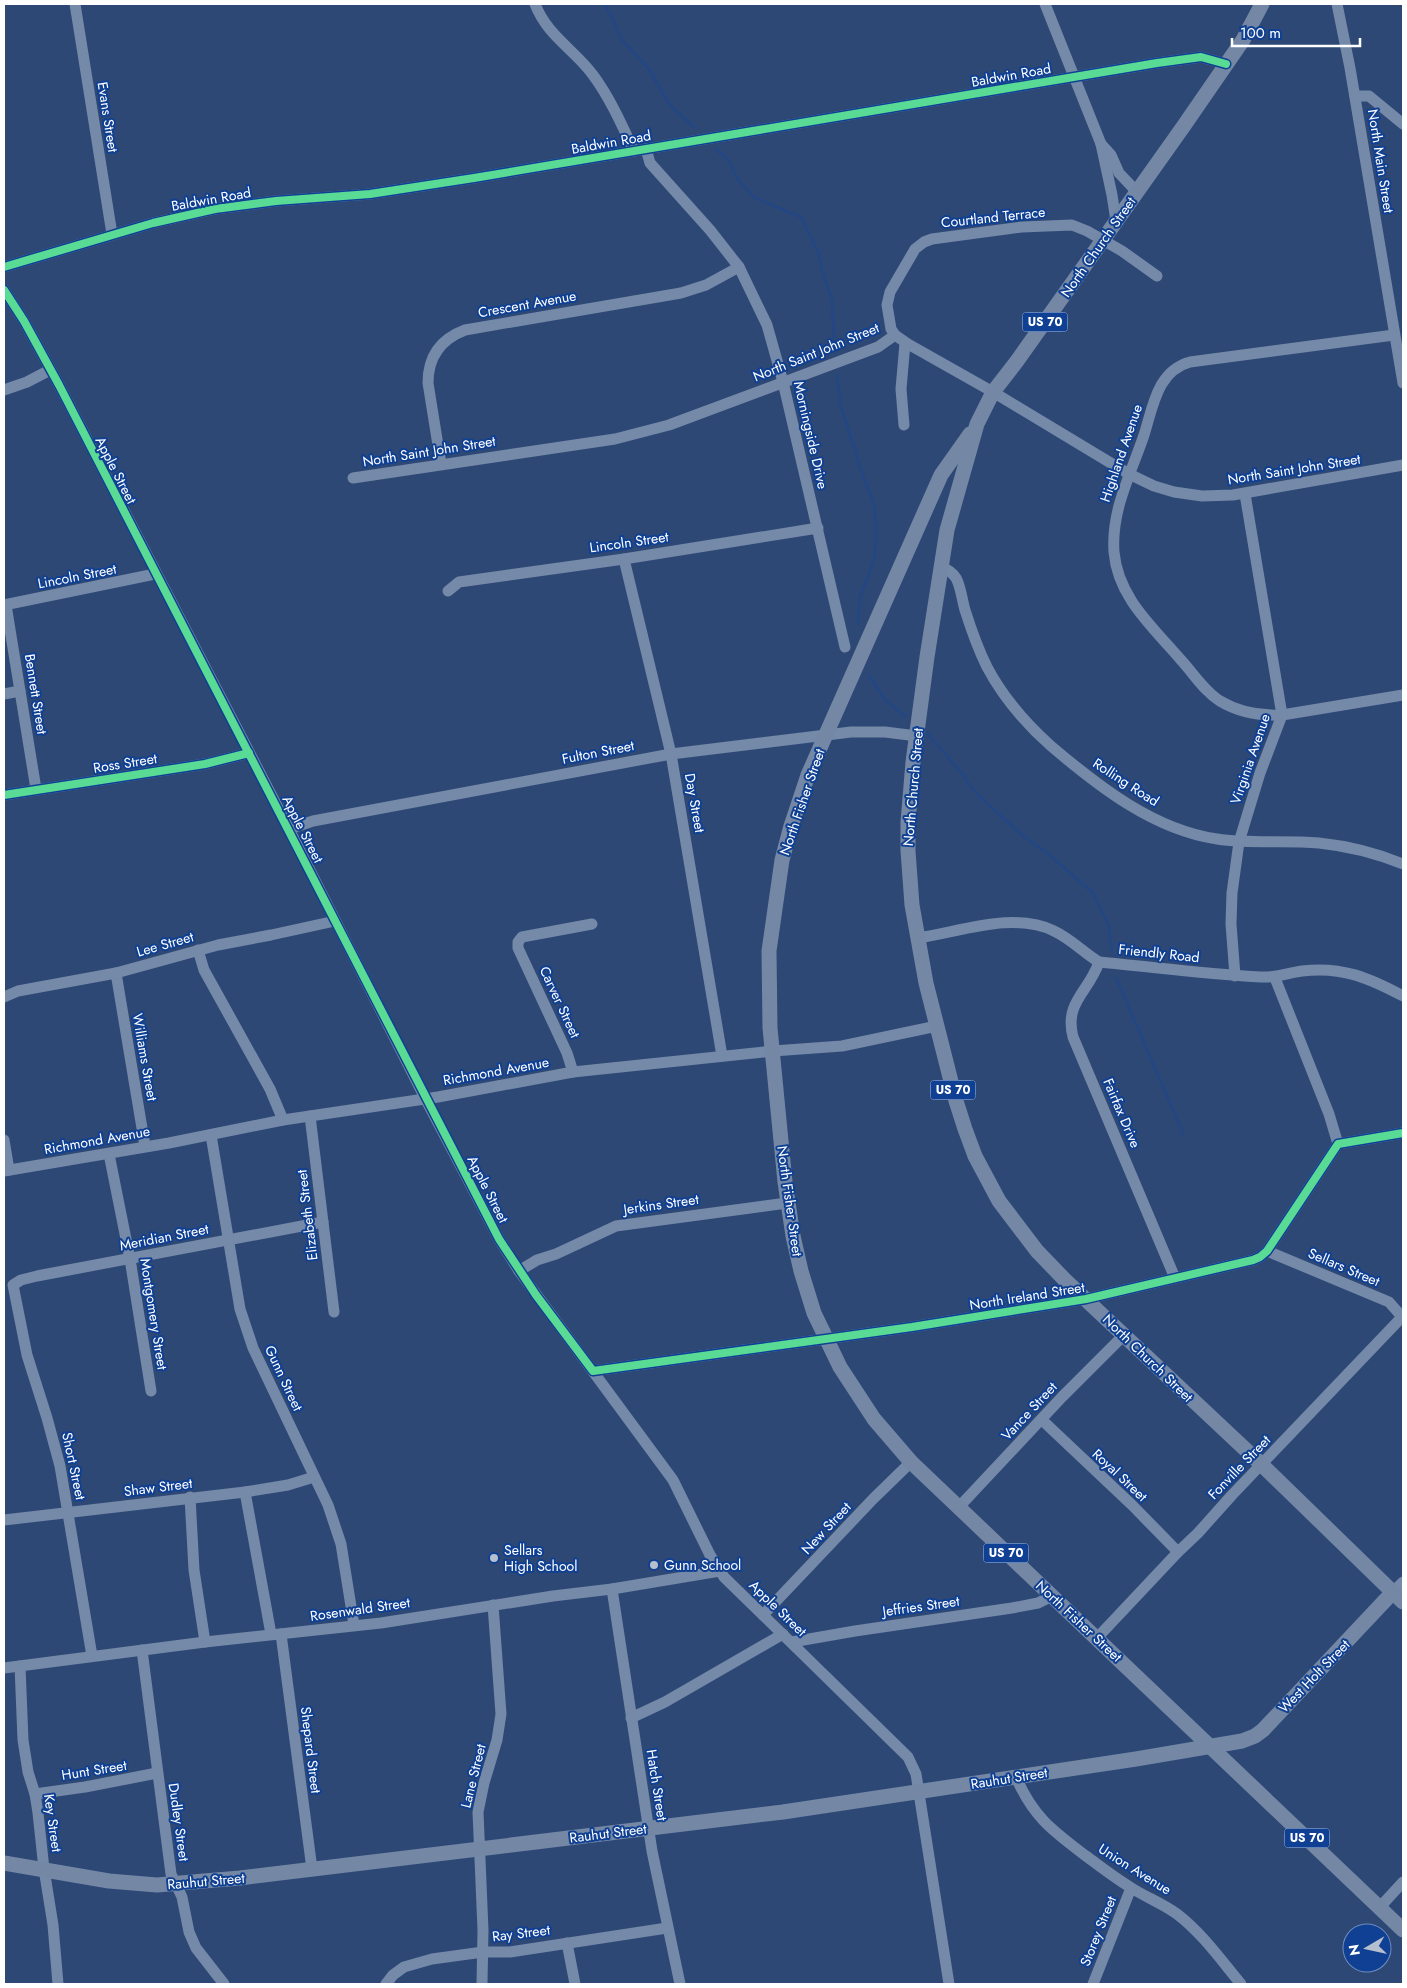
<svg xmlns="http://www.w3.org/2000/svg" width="1407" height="1988" font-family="Jost,sans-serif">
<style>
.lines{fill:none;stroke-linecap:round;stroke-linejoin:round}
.stream{stroke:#234784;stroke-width:2.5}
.minor{stroke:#7589a8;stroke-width:11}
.major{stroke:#7488a6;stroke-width:15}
.cycleway-casing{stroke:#0f4093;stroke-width:11}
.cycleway{stroke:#5adb95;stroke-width:8}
.poi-dot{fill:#b6bfcf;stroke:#0f4093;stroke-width:2}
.labels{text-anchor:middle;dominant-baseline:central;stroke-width:4;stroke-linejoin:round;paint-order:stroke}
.shield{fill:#0f4093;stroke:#b7c6df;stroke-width:1}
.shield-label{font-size:12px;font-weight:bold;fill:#fff}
.street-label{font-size:14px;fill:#fff;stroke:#0f4093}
.poi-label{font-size:14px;fill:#fff;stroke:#0f4093;text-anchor:start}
</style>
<rect width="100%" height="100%" fill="#2d4875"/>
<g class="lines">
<g class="stream">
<path d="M605,4L623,41L648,68L665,97L672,107L694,127"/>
<path d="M716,149L729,161L739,181L755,198L801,217L818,252L824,278L832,298L834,351"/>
<path d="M837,375L840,404L865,482L874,503L876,525L875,558L860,597L858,624"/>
<path d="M869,675L885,700L905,716"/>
<path d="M927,733L965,777L968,783L978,795L1023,836L1046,852L1093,893L1108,924L1112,952"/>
<path d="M1116,978L1184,1135"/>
</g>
<g class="minor">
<path d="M75,4L112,234"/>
<path d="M535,4C548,37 574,49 593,75C610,98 622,125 634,151"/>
<path d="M1045,4L1101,144L1112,195L1116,221"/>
<path d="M1337,4L1350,68L1403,383"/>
<path d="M1355,96H1369L1403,124"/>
<path d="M1101,144L1111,155L1119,173L1137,192"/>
<path d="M646,149L650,163L710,230L739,267L767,325L783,382L845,647"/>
<path d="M4,267L153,223L215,209L276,201L370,194L474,178L1157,63L1201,57L1226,64"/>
<path d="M1157,276L1122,251L1087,231L1072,225L1022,227L932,239L924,242L915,249L890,292L887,305L891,329L895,335L908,344L993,392L1129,474L1154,486L1174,492L1202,496L1233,495L1403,465"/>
<path d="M4,290L24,321L59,385L289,829L425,1098L499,1239L519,1271L673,1480L710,1555L724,1577L908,1757L916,1774L949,1984"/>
<path d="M1394,335L1190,362C1157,371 1153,407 1144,435C1131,474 1111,510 1114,552C1118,598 1153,627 1181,660C1194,674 1204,691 1220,701C1240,713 1260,716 1282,715L1403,695"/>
<path d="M4,390L27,382L50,370"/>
<path d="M904,425L901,389L905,343"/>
<path d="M441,464L428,383C428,356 441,339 465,330L681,293L706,285L739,267"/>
<path d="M353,478L615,439L669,425L878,347L895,335"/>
<path d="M624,559L671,754L722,1056"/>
<path d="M941,567C947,569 952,572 956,578C961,587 962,600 965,610C971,629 978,649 987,667C1003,697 1025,723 1051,746C1098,786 1154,830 1217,839C1251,844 1285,840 1319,843C1348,846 1376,853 1403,864"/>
<path d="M448,591L459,582L624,559L818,528"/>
<path d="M4,605L155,574"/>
<path d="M6,605L36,789"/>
<path d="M4,694L20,691"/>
<path d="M4,795L205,764L249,753"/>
<path d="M289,829L313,821L671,754L851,732H885L917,736"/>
<path d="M918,938C960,932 1014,911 1054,931C1071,939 1083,952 1099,962C1153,967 1207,974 1261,977C1277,978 1287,973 1302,971C1342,966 1369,978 1403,996"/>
<path d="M198,950L204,970L270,1089L283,1120"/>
<path d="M1099,962C1089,992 1064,1002 1073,1037L1175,1278"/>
<path d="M116,973L145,1146"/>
<path d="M1235,976L1231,924L1232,893L1239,842L1260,773L1282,715L1245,494"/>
<path d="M1275,978L1329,1114L1338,1144"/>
<path d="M4,997L18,991L116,973L218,945L271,935L335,921"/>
<path d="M573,1072L567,1053L518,948V942L522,937L592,924"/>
<path d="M310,1116L334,1312"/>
<path d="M211,1135L240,1309L253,1348L328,1505L341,1544L354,1625"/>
<path d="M4,1140L9,1170"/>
<path d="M109,1154L130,1259L151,1391"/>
<path d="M4,1171L169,1143L283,1120L438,1097L573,1072L773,1051L842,1046L937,1026"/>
<path d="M1267,1251L1389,1302L1403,1318"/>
<path d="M519,1271L537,1260L556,1254L616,1226L787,1203"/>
<path d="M593,1371L912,1327L1086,1299L1253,1260L1260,1257L1267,1251L1338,1144L1403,1133"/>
<path d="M1042,1420L1132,1505L1178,1552"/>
<path d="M245,1492L271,1634"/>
<path d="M190,1497L194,1570L205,1642"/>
<path d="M959,1507L1062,1397L1123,1336"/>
<path d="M4,1520L245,1492L288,1485L314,1477"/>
<path d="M612,1589L652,1851L680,1984"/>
<path d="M1393,1592L1403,1582"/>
<path d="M763,1615L873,1499L911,1462"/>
<path d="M281,1634L312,1869"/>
<path d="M1097,1638L1178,1552L1198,1533L1232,1495L1403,1316"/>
<path d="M792,1642L855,1631L1012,1608L1038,1603L1052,1596"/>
<path d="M142,1650L171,1874L182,1897L189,1932L196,1948L224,1984"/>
<path d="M92,1656L60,1466L47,1418L27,1355L13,1285L21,1280L37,1276L323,1222"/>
<path d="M20,1666L23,1740L28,1772L35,1794L38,1813L44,1869L53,1925L58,1984"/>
<path d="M4,1668L205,1642L381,1623L553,1596L612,1589L720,1571"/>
<path d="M631,1718L665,1702L783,1634"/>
<path d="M1016,1777C1033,1817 1053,1831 1086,1856C1101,1867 1115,1878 1130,1887C1145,1897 1162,1903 1177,1914C1202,1933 1221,1960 1241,1984"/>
<path d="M35,1794L85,1787L157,1773"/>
<path d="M1380,1907L1403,1882"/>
<path d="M567,1943L575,1984"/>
<path d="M386,1984L393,1975L404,1967L432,1959L483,1952H510L667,1928"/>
<path d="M482,1984L483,1930L478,1812L484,1783L497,1740L501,1714L493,1605"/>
<path d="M1093,1984L1131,1888"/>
</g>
<g class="major">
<path d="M1262,4L1243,40L1183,127L1017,361L993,392L977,424L947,530L927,657L913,762L908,822V851L912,905L926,983L956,1101L965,1129L975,1156L999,1201L1037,1251L1065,1280L1262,1465L1403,1602"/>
<path d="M970,434L941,475L808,775L791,826L782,860L769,951L770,1028L785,1182L793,1236L801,1271L814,1313L840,1367L874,1419L911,1462L1403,1930"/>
<path d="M4,1863L109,1881L157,1885L240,1878L783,1812L1136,1759L1242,1741L1255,1736L1263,1730L1393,1592"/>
</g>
<g class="cycleway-casing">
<g id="cycleway">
<path d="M4,267L153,223L215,209L276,201L370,194L474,178L1157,63L1201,57L1226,64"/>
<path d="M4,290L24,321L59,385L499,1239L536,1295L593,1371L912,1327L1086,1299L1253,1260L1260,1257L1267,1251L1338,1144L1403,1133"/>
<path d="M4,795L205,764L249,753"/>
</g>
</g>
<use href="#cycleway" class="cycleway"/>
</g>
<g class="poi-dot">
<circle cx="494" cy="1558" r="5"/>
<circle cx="654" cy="1565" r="5"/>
</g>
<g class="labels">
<g class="shield">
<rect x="1022.5" y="312.5" width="45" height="19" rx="4"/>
<rect x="930.5" y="1080.5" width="45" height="19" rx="4"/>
<rect x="983.5" y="1543.5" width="45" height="19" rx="4"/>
<rect x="1284.5" y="1828.5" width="45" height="19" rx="4"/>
</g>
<g class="shield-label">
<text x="1045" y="322">US 70</text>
<text x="953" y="1090">US 70</text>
<text x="1006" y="1553">US 70</text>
<text x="1307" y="1838">US 70</text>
</g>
<g class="street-label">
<text transform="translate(1011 75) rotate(-10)">Baldwin Road</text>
<text transform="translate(108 117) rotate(81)">Evans Street</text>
<text transform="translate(611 142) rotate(-10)">Baldwin Road</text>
<text transform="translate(1381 161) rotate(81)">North Main Street</text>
<text transform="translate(211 199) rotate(-10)">Baldwin Road</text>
<text transform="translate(993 217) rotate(-6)">Courtland Terrace</text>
<text transform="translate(1098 247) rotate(-55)">North Church Street</text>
<text transform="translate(527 304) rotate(-10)">Crescent Avenue</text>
<text transform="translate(816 352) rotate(-22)">North Saint John Street</text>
<text transform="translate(811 435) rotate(77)">Morningside Drive</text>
<text transform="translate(429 451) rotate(-9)">North Saint John Street</text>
<text transform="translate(1121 453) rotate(-71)">Highland Avenue</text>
<text transform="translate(1294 469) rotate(-9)">North Saint John Street</text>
<text transform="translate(116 470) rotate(63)">Apple Street</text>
<text transform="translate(629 542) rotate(-8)">Lincoln Street</text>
<text transform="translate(77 576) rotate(-11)">Lincoln Street</text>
<text transform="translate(36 694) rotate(81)">Bennett Street</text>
<text transform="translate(598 752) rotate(-11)">Fulton Street</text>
<text transform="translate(1250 759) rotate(-71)">Virginia Avenue</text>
<text transform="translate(125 763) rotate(-9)">Ross Street</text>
<text transform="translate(1126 782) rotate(33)">Rolling Road</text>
<text transform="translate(913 787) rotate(-85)">North Church Street</text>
<text transform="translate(802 802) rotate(-71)">North Fisher Street</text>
<text transform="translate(695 803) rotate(80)">Day Street</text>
<text transform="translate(303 829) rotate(63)">Apple Street</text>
<text transform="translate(165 944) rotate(-16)">Lee Street</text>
<text transform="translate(1159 953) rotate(6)">Friendly Road</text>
<text transform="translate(560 1002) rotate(65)">Carver Street</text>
<text transform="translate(145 1057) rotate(80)">Williams Street</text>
<text transform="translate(496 1071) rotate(-10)">Richmond Avenue</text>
<text transform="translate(1122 1113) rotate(67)">Fairfax Drive</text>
<text transform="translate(97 1140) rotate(-10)">Richmond Avenue</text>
<text transform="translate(488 1189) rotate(63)">Apple Street</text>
<text transform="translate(790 1201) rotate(82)">North Fisher Street</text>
<text transform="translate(661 1204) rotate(-8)">Jerkins Street</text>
<text transform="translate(307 1215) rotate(-97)">Elizabeth Street</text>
<text transform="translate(164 1237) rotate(-11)">Meridian Street</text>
<text transform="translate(1344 1267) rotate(23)">Sellars Street</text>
<text transform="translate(1027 1296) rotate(-9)">North Ireland Street</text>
<text transform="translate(154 1314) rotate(81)">Montgomery Street</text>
<text transform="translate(1148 1358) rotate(44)">North Church Street</text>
<text transform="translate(284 1378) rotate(65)">Gunn Street</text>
<text transform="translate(1029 1411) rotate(-47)">Vance Street</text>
<text transform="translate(74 1466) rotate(78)">Short Street</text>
<text transform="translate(1239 1467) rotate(-46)">Fonville Street</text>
<text transform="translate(1120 1475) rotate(43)">Royal Street</text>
<text transform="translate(158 1487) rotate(-7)">Shaw Street</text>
<text transform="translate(826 1528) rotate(-47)">New Street</text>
<text transform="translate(921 1606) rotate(-8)">Jeffries Street</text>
<text transform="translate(778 1608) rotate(44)">Apple Street</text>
<text transform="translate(360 1609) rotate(-8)">Rosenwald Street</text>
<text transform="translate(1079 1621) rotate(43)">North Fisher Street</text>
<text transform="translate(1314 1676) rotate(-46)">West Holt Street</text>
<text transform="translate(311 1750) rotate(83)">Shepard Street</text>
<text transform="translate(94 1770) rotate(-9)">Hunt Street</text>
<text transform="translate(473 1776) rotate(-76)">Lane Street</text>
<text transform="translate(1009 1778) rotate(-9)">Rauhut Street</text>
<text transform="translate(657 1785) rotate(81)">Hatch Street</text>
<text transform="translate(179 1822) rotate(82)">Dudley Street</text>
<text transform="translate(53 1823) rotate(82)">Key Street</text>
<text transform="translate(608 1833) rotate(-7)">Rauhut Street</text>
<text transform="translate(1135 1869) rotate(32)">Union Avenue</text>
<text transform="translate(206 1881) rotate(-5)">Rauhut Street</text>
<text transform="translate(1098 1931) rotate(-68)">Storey Street</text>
<text transform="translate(521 1933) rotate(-7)">Ray Street</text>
</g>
<g class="poi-label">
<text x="504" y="1550">Sellars<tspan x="504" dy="16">High School</tspan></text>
<text x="664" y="1565">Gunn School</text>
</g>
</g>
<rect width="1407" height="1988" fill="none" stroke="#ffffff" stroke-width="10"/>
<g transform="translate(1367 1948) rotate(261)"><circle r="24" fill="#0f4093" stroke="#6f8cbe"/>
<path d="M0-4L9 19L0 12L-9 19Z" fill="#b6bfcf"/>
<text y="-8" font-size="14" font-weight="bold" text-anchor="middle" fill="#ffffff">N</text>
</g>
<path d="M1232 38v8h128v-8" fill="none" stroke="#ffffff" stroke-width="2.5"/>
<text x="1240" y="38" font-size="15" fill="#ffffff" stroke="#0f4093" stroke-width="4" paint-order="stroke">100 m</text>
</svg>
